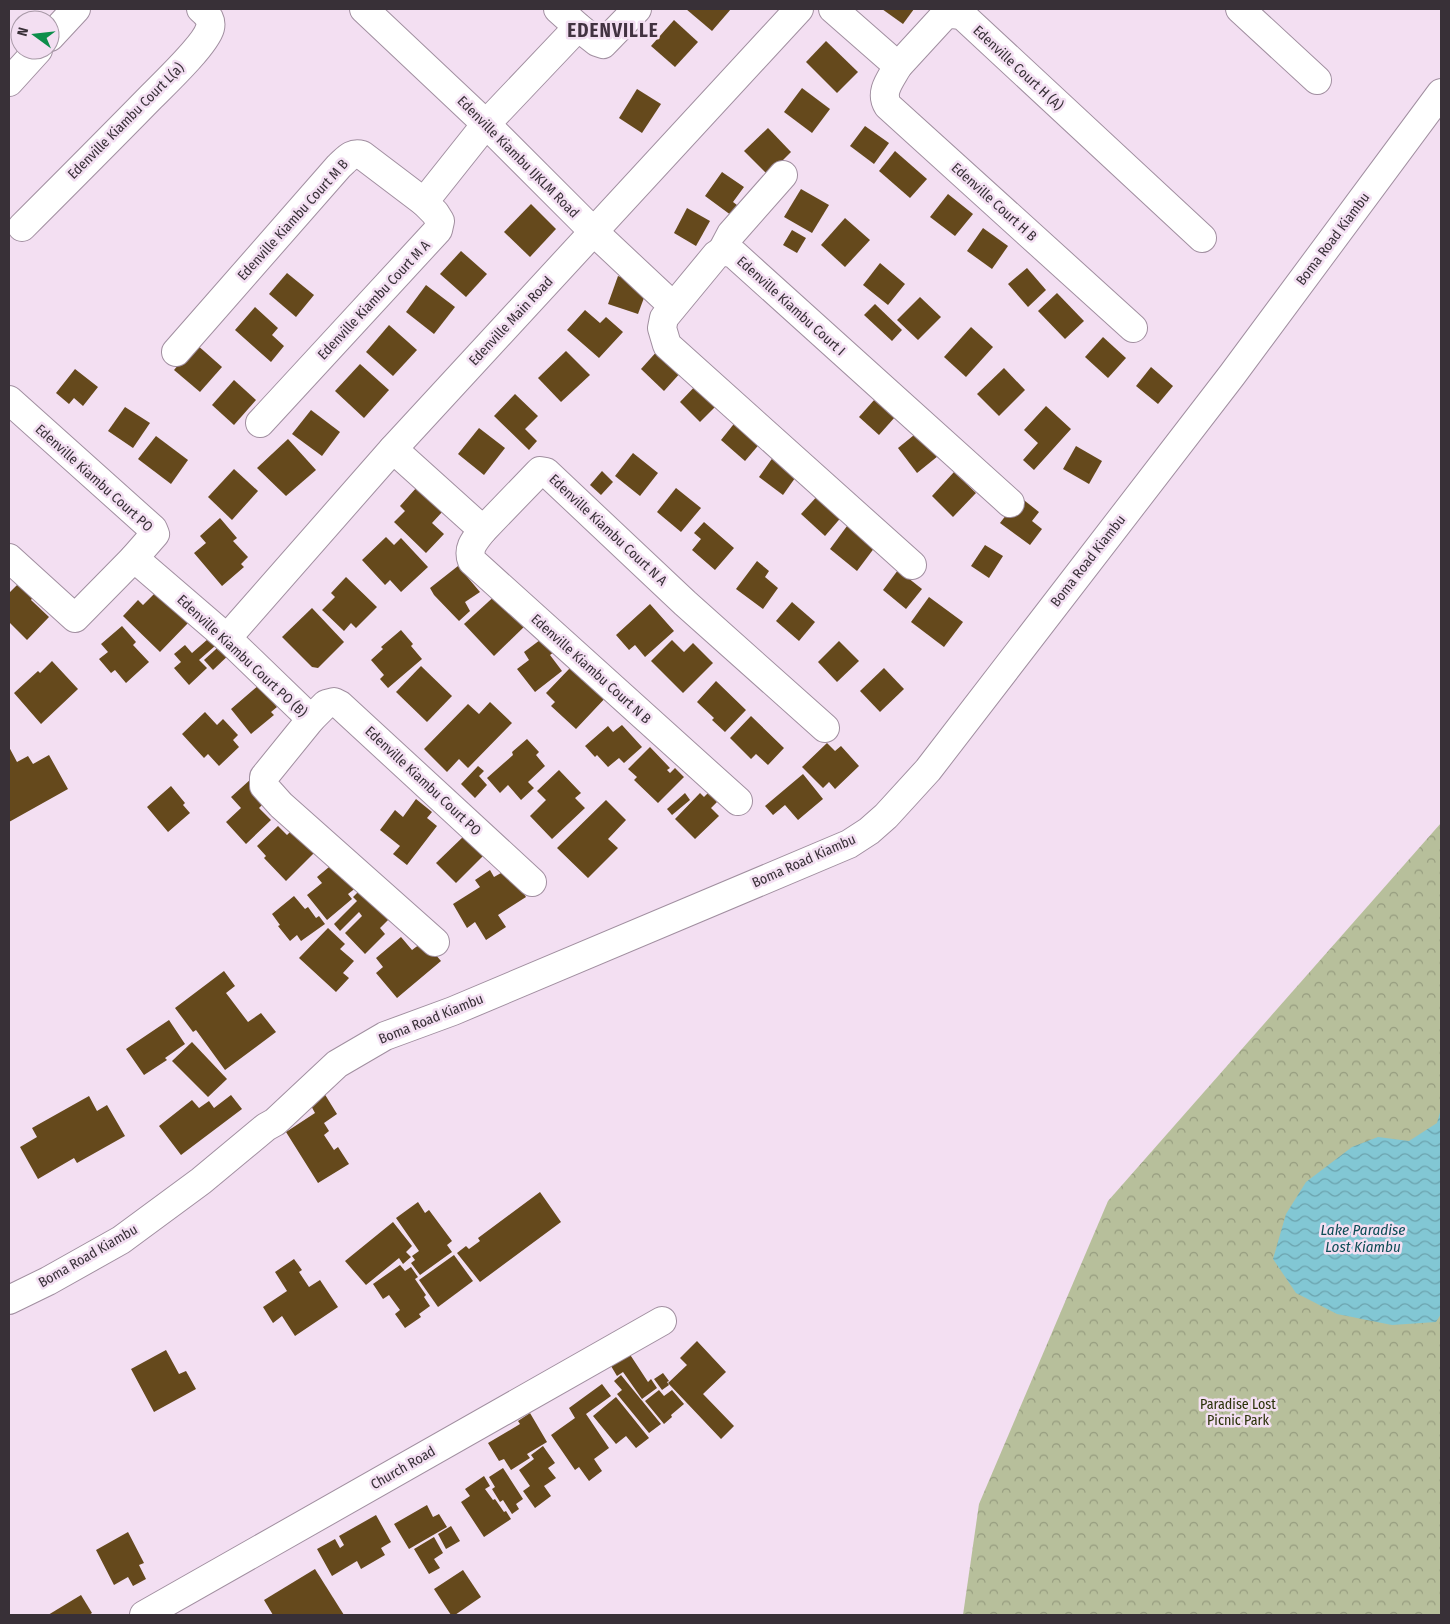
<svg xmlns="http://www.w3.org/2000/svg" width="1450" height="1624" font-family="'Fira Sans Condensed',sans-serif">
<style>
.park{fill:url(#park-crowns)}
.water{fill:url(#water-waves)}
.building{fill:#65491c}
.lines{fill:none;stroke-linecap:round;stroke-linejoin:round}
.minor-casing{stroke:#a18fa0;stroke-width:30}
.minor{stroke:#fff;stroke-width:28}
.labels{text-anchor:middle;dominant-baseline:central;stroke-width:5;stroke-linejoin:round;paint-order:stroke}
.street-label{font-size:14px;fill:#383037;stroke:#f3dff2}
.park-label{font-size:14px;fill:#2a3108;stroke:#f3dff2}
.water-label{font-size:15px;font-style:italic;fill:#0c4c55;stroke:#f3dff2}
.district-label{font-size:19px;font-weight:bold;letter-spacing:1px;fill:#423341;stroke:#f3dff2}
</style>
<defs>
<pattern id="park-crowns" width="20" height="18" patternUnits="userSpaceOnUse" patternTransform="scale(1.25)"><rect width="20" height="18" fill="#b7bf9b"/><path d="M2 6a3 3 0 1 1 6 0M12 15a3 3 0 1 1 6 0" fill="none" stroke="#969c7f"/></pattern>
<pattern id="water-waves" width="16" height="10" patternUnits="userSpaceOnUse" patternTransform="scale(1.25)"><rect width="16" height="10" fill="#82c7d4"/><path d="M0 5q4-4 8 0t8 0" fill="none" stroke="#6ba2ad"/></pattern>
</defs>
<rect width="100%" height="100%" fill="#f3dff2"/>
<path class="park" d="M1441,823V1615H963L979,1504L1108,1201Z"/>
<path class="water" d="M1441,1109V1314L1436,1322L1392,1325L1337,1314L1296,1293L1273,1259L1286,1214L1306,1182L1352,1147L1378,1137L1409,1141L1437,1123Z"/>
<g class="building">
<path d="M686,9H731L712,31Z"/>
<path d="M882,9H914L903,24Z"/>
<path d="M674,20L698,42L675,67L651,46Z"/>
<path d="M826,41L858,72L837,93L806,62Z"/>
<path d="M802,88L830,109L812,133L784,112Z"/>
<path d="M637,89L661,104L642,133L619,118Z"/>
<path d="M865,126L889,143L874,164L850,146Z"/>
<path d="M768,128L791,152L768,175L744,151Z"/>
<path d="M895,151L927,179L910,198L879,171Z"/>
<path d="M722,172L744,187L733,202L745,211L739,221L705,196Z"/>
<path d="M801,189L829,205L812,233L784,217Z"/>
<path d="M948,194L973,214L955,236L930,217Z"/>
<path d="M531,204L556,229L530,257L504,232Z"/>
<path d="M687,208L710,221L696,246L674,233Z"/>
<path d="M845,218L870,240L845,267L821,245Z"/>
<path d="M983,228L1008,246L992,269L967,251Z"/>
<path d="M792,230L806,238L797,253L783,245Z"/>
<path d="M461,251L487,274L466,297L440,274Z"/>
<path d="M880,263L905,284L888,305L863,285Z"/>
<path d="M1027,268L1046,290L1028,307L1008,284Z"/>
<path d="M287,273L314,295L296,317L269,294Z"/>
<path d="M618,276L648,287L638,314L608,304Z"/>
<path d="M426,285L455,307L434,334L406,312Z"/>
<path d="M1057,293L1084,321L1065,339L1038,311Z"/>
<path d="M920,297L941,317L918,340L897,320Z"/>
<path d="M875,304L902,330L892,341L864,315Z"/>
<path d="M255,307L278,328L272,335L284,346L271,362L235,330Z"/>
<path d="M585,310L600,323L606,317L623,332L599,358L567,330Z"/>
<path d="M389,325L417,350L393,376L366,352Z"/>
<path d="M971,327L993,347L966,377L944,357Z"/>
<path d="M1103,337L1126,358L1108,378L1085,357Z"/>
<path d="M196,344L222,367L200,392L174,370Z"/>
<path d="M659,349L682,371L664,391L641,369Z"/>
<path d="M566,351L590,375L561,402L538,378Z"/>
<path d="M360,364L389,390L364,418L335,391Z"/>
<path d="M1151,367L1173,386L1158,404L1136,386Z"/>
<path d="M1004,368L1025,390L999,416L977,394Z"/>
<path d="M75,369L98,387L83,406L74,398L69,404L56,393Z"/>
<path d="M234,380L256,400L234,425L212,405Z"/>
<path d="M700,381L721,401L700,422L680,402Z"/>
<path d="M515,394L538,416L525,429L537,441L529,450L494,416Z"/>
<path d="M875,399L895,417L879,435L859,417Z"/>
<path d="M1046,406L1071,429L1034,470L1023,460L1038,443L1024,430Z"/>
<path d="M125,407L150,423L133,448L108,431Z"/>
<path d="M311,410L340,432L322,456L292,434Z"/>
<path d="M737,420L762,441L745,461L721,440Z"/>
<path d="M479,428L505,448L484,475L458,454Z"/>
<path d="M919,431L938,456L917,473L898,448Z"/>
<path d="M156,436L188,460L171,484L138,459Z"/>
<path d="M288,439L316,470L286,496L257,468Z"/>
<path d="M1076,446L1102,461L1089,484L1063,469Z"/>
<path d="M633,453L658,473L640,496L615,476Z"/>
<path d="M776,453L800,471L783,495L759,477Z"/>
<path d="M234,469L258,491L232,520L208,497Z"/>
<path d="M602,471L613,482L601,495L590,485Z"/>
<path d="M954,472L976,493L953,517L932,496Z"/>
<path d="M417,487L443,511L432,523L444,534L426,553L394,522L405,511L400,506Z"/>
<path d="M676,488L701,508L681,532L657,512Z"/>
<path d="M820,493L844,514L825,536L801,514Z"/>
<path d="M1020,497L1039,512L1032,521L1042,529L1030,545L1000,523Z"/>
<path d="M220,518L237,538L233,541L248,557L241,564L244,567L222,586L194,553L206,543L200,536Z"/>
<path d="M704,522L734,548L715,570L692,550L701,539L694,533Z"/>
<path d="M850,522L878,543L857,571L830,549Z"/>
<path d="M386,537L394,545L401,538L428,567L401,592L390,580L385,585L362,560Z"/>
<path d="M985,545L1003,556L989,578L971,566Z"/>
<path d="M757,561L769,571L765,577L778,588L763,609L736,589Z"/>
<path d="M458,566L480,592L465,602L470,611L459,621L434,595L430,588Z"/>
<path d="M898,570L922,589L906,609L883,590Z"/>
<path d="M346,577L377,607L356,628L351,623L344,631L322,610L335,597L331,593Z"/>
<path d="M19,583L33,597L31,600L49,617L27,640L9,622V593Z"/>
<path d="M157,591L189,622L160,652L123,616L138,600L143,605Z"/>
<path d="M499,592L528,623L494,656L464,624Z"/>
<path d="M929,597L963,622L944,647L911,622Z"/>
<path d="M792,602L815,622L799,641L776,621Z"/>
<path d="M650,604L674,631L645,657L635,645L629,650L616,635Z"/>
<path d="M312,608L344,642L318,668L312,667L282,637Z"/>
<path d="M122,626L136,642L133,645L149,662L126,683L115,670L111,673L99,659L108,652L101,644Z"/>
<path d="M401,630L413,644L411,646L422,659L388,688L380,679L384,675L371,660L383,649L381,647Z"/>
<path d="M216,632L223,639L199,660L207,668L189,685L174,668L181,662L174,654L185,645L192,653Z"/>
<path d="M548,634L559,648L550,655L562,671L535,692L517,669L529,660L524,652Z"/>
<path d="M226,640L234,650L213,670L204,660Z"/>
<path d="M672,640L684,652L693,643L713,663L683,693L651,661Z"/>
<path d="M839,641L859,661L837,682L818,662Z"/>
<path d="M52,661L78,689L41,724L14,693L38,671L40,673Z"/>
<path d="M421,666L452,696L427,722L396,692Z"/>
<path d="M570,668L582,680L588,673L609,694L576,729L551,706L555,702L546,693Z"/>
<path d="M884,668L904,689L880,712L860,691Z"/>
<path d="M716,681L746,710L725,732L712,720L714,718L697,702Z"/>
<path d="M259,685L277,707L271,712L274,715L251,734L231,709Z"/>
<path d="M490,702L512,723L468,768L459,759L447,772L424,749L468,704L479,714Z"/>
<path d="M205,712L217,725L223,719L238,735L233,740L239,747L219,766L208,754L204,758L182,734Z"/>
<path d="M751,716L784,748L768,765L756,754L751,759L730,738Z"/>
<path d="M622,725L642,747L624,763L619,758L608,767L597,755L595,757L585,746L608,726L613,732Z"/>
<path d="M527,739L539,752L536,755L545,766L528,782L534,788L521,800L508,785L500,793L487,778L513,755L512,752Z"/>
<path d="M827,743L835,751L841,746L859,766L835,789L829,782L823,788L802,767Z"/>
<path d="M9,747L17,762L28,756L33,764L49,755L68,789L9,822Z"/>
<path d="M650,747L670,768L667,770L670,773L675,768L684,777L658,803L634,780L637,777L628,769Z"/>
<path d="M478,766L484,771L479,776L487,785L475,798L461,784Z"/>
<path d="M559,770L581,793L575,798L585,808L552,839L530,816L546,800L537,791Z"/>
<path d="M803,774L823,799L798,820L785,805L773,815L765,806Z"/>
<path d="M251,779L263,804L259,808L271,820L246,844L226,822L241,808L231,797Z"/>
<path d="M171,786L185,803L183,805L190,813L168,832L147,807Z"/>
<path d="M685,793L690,800L672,815L667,809Z"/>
<path d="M700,793L704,797L708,793L717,802L711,808L719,816L695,839L675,819Z"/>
<path d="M416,799L432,812L427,818L437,826L407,865L393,854L400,846L380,830L395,810L403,817Z"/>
<path d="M606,800L626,820L608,839L618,848L588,878L557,848Z"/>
<path d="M298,824L320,847L286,881L264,858L266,856L257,846L278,826L287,835Z"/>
<path d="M466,834L485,854L456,883L436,863Z"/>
<path d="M335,862L343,872L339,875L342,879L352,871L362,883L348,894L352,899L327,920L307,895L322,883L317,877Z"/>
<path d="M508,869L526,897L498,915L506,927L486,940L475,922L467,928L453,904L480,887L475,880L490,870L494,877Z"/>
<path d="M367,883L393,915L380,928L385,934L365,954L345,933L362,916L359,912L340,931L334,924L357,901L353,897Z"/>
<path d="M294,896L305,909L308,907L316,918L319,916L325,924L301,941L297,935L290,941L278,926L280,925L272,914Z"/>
<path d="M328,928L345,944L340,949L354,961L343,973L349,978L336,992L299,958Z"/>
<path d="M401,937L412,950L424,941L441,961L397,998L376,973L383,967L376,958Z"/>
<path d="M224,971L235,986L226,993L248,1022L261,1013L276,1032L225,1070L196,1030L193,1032L175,1008Z"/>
<path d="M169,1020L185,1044L165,1058L167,1060L144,1075L126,1049Z"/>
<path d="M192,1042L227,1079L208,1097L172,1061Z"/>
<path d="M324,1093L337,1114L324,1123L329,1131L324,1135L334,1150L338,1147L349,1164L318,1183L286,1132L315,1113L309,1102Z"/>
<path d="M231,1095L242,1109L181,1155L159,1126L192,1100L199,1108L209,1101L214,1108Z"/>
<path d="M89,1096L97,1111L107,1105L125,1136L77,1163L74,1158L38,1179L20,1147L37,1137L32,1128Z"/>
<path d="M540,1192L561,1222L480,1282L457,1253L466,1246L469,1249L480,1241L478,1238Z"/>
<path d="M418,1202L425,1213L429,1210L452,1241L447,1245L452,1252L420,1275L411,1263L415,1260L412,1256L419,1251L396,1218Z"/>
<path d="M393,1222L412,1246L406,1252L411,1257L403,1264L399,1258L366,1285L345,1261Z"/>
<path d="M454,1255L473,1281L438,1307L419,1280Z"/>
<path d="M294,1259L302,1270L299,1272L309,1287L320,1280L338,1307L295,1336L282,1316L273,1323L263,1307L287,1291L275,1272Z"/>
<path d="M400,1265L405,1271L411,1267L418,1277L415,1279L426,1295L424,1297L430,1306L419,1314L421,1317L405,1328L395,1314L400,1310L389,1295L383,1299L373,1284Z"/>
<path d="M697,1341L726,1372L703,1394L734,1426L721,1439L668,1383L687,1365L680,1358Z"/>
<path d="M166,1350L179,1374L186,1371L196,1389L154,1412L131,1369Z"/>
<path d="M629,1353L648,1382L651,1379L657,1388L642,1399L623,1372L617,1376L611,1366Z"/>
<path d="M663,1373L669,1381L667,1382L669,1385L662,1390L654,1379Z"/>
<path d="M621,1375L661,1424L649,1433L617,1394L622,1390L614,1381Z"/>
<path d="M602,1384L611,1396L586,1414L609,1448L594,1459L602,1471L589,1481L579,1467L575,1470L551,1435L575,1418L569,1408Z"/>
<path d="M659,1390L664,1396L672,1390L684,1404L671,1415L672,1417L664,1424L645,1401Z"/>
<path d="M616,1397L649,1438L636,1448L626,1436L616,1444L593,1416Z"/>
<path d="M530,1413L547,1442L527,1454L530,1458L511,1470L504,1459L499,1461L488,1443L520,1424L518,1421Z"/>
<path d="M543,1446L555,1463L548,1468L556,1478L544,1486L551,1496L535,1508L523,1491L530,1486L519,1470L534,1459L531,1455Z"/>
<path d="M503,1468L523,1499L516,1504L519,1509L512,1514L503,1500L500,1502L492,1489L495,1487L489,1477Z"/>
<path d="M484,1476L490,1486L485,1489L493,1500L495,1499L504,1512L506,1511L511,1519L484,1537L461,1502L470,1496L465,1489Z"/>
<path d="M427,1505L433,1517L439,1514L447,1527L409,1549L394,1524Z"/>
<path d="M376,1515L391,1542L381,1548L385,1555L361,1569L357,1561L332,1576L317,1549L335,1539L340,1548L344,1545L339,1536Z"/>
<path d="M451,1526L460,1541L446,1549L438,1534Z"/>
<path d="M128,1532L144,1563L139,1565L146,1579L133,1586L128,1577L114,1585L96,1550Z"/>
<path d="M434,1537L443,1553L434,1559L440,1568L429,1574L414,1549Z"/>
<path d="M315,1569L344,1615H273L264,1600Z"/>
<path d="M463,1570L481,1597L455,1615H451L434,1589Z"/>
<path d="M81,1595L92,1613L89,1615H48Z"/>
</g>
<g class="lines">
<g class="minor-casing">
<g id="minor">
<path d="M364,9L486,124L593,231L673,306"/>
<path d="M833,9L898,66L943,17C950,13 955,14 963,16L1202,238"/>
<path d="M1240,9L1317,80"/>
<path d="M578,27L597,42L603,44L637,9"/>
<path d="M50,37L76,9"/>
<path d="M898,66C891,79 879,92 888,106L1133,328"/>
<path d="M9,82L38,50"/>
<path d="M22,227C65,184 108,141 151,97C164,84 206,44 210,28C212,20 207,14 201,9"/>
<path d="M722,251L731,234L783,175"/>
<path d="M176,352L339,166C347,159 351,152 362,155L424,202"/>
<path d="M9,400L153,529L155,534L134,558"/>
<path d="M260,423L438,230L440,221L435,213L424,202L486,124L578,27L558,9"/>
<path d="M393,449L483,530L538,473L540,471L546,472L685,603L825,728"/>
<path d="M483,530C475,540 467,548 472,561L738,801"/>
<path d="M9,558L75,618L134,558L227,638L311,719L264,777V786L281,805L435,942"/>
<path d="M912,565L667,345L662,328L664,318L716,255L722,251L734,254L1010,503"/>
<path d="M227,638L393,449L799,9"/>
<path d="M311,719L326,704L334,702L340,705L532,882"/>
<path d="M9,1300L48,1281L121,1240L201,1181L266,1127L275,1122L337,1064L385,1036L453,1011L849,844L869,831L886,816L928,770L1232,375L1441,93"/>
<path d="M144,1615L662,1321"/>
</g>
</g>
<use href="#minor" class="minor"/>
</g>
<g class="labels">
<g class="street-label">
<text transform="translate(1018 68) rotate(43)">Edenville Court H (A)</text>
<text transform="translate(126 121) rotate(-45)">Edenville Kiambu Court L(a)</text>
<text transform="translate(518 157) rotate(45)">Edenville Kiambu IJKLM Road</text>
<text transform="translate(994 202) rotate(42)">Edenville Court H B</text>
<text transform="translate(293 220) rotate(-48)">Edenville Kiambu Court M B</text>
<text transform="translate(1333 239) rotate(-53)">Boma Road Kiambu</text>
<text transform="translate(374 300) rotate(-47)">Edenville Kiambu Court M A</text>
<text transform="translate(791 306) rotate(42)">Edenville Kiambu Court I</text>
<text transform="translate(511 321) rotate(-47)">Edenville Main Road</text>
<text transform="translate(94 478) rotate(42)">Edenville Kiambu Court PO</text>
<text transform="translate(608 530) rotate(43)">Edenville Kiambu Court N A</text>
<text transform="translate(1088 561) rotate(-52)">Boma Road Kiambu</text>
<text transform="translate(242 656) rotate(43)">Edenville Kiambu Court PO (B)</text>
<text transform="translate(591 669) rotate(42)">Edenville Kiambu Court N B</text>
<text transform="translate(423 781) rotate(43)">Edenville Kiambu Court PO</text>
<text transform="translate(804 861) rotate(-24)">Boma Road Kiambu</text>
<text transform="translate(431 1019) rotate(-22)">Boma Road Kiambu</text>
<text transform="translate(88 1256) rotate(-30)">Boma Road Kiambu</text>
<text transform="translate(403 1468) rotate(-30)">Church Road</text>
</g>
<g class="park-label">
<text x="1238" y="1404">Paradise Lost<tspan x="1238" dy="16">Picnic Park</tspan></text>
</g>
<g class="water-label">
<text x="1363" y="1230">Lake Paradise<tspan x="1363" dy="17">Lost Kiambu</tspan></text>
</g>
<g class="district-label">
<text x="613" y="30">EDENVILLE</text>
</g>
</g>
<rect width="1450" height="1624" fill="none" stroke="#383037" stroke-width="20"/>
<g transform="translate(35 35) rotate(285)"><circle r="24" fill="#f3dff2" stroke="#a899a7"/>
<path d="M0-4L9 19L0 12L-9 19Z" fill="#0d8e4b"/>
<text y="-8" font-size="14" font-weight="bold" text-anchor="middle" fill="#383037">N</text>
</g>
</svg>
